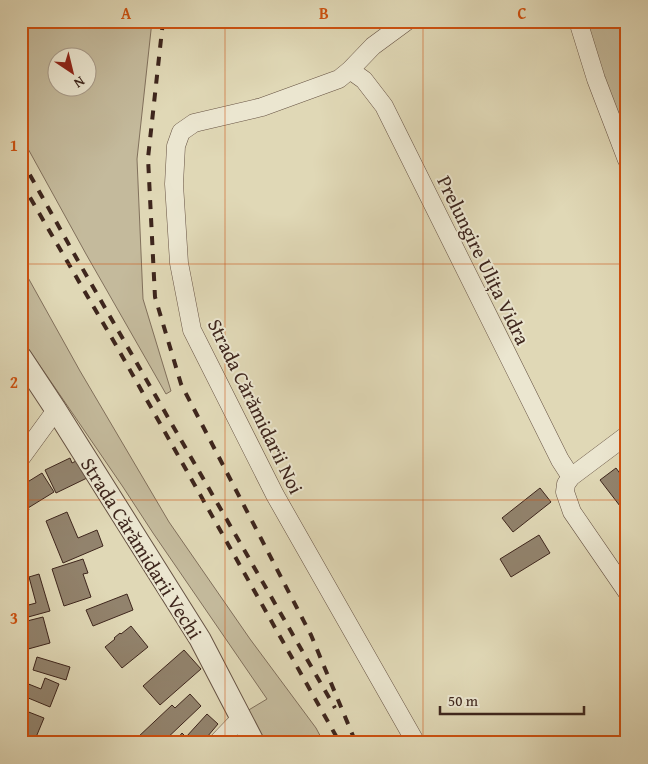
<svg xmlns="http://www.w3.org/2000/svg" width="648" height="764" font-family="'Gentium Book Plus',serif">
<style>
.green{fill:#c4ba9c;stroke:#81705c;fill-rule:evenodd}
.building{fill:#92836d;stroke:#3e261d}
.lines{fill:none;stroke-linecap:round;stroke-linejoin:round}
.minor-casing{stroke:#665243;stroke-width:19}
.tertiary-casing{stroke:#665243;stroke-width:23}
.minor{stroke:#ebe6d0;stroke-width:18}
.tertiary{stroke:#ebe6d0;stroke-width:21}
.rail{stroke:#3e261d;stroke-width:4;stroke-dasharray:9 9;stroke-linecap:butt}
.grid{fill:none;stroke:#ce510f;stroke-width:1;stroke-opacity:0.55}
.labels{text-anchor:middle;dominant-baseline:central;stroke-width:4;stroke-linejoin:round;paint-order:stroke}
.street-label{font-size:20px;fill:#3e261d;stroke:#ebe6d0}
.neatline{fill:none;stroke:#ce510f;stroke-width:2}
.grid-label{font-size:16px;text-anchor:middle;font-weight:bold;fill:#ce510f}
</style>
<rect width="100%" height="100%" fill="#e0d8b6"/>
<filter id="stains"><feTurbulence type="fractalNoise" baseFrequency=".004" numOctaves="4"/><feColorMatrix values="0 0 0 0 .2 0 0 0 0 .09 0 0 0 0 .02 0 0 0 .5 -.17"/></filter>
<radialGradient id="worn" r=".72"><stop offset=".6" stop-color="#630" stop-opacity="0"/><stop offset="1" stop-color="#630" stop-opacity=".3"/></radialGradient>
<g class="green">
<path d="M21,21H152L137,159L143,299L171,391L166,394L86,254L21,136ZM58,58H88V88H58Z"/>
<path d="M584,21H627V141Z"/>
<path d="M21,265L80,371L169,522L250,639L316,728L324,743H263L247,711L267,699L153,533L123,487L21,338Z"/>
</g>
<g class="building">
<path d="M70,458L72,463L78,460L87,478L56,493L45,470Z"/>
<path d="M616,468L627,483V501L620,506L600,480Z"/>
<path d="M42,473L54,492L28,508L29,510L21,515V486Z"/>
<path d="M540,488L551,502L513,532L502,518Z"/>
<path d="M67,512L78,538L97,530L103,546L63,563L46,521Z"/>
<path d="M539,535L550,553L511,577L500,559Z"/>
<path d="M83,559L88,573L83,574L91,597L64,606L52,569Z"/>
<path d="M39,574L50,611L21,619V607L36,603L29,577Z"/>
<path d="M127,594L133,610L93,626L86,610Z"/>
<path d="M43,617L50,643L21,651V634L25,632L23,622Z"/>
<path d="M131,626L148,647L122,668L105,647L115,639L114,638L120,633L121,634Z"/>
<path d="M184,650L201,669L160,705L143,686Z"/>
<path d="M37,657L70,667L66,680L33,670Z"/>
<path d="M45,678L59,684L50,707L21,695V681L41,689Z"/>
<path d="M190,694L201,706L162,743H141L137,738L172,705L175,708Z"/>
<path d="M21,709L44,718L34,742L21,737Z"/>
<path d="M207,714L218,724L202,743H174L182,733L186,737Z"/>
</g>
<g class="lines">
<g class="minor-casing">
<g id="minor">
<path d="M407,21L373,46L350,70L339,79L262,107L194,123L181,132L176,146L174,184L179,263L192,330L275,495L416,743"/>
<path d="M578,21L596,79L627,160"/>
<path d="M350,70L364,80L384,106L560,460L571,477"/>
<path d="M627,435L571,477L566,484L565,492L572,512L627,592"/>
<path d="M21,458L56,410"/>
<path d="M217,743L241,718"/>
</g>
</g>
<g class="tertiary-casing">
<path id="tertiary" d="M21,357L56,410L200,639L254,743"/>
</g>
<use href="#minor" class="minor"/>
<use href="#tertiary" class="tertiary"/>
<g class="rail">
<path d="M163,21L148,158L155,297L181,384L311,635L356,743"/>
<path d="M21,159L77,259L335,708"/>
<path d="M21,182L117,347L340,743"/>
</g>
</g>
<path class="grid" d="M225,21V743M423,21V743M21,264H627M21,500H627"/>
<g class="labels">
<g class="street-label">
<text transform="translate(484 260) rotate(64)">Prelungire Ulița Vidra</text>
<text transform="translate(256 406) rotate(64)">Strada Cărămidarii Noi</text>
<text transform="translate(142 548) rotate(58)">Strada Cărămidarii Vechi</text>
</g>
</g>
<rect width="648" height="764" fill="none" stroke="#e0d8b6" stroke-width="55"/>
<g transform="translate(72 72) rotate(145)"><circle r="24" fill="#ebe6d0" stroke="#a69988"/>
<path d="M0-4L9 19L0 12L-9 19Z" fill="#8f2418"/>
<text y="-8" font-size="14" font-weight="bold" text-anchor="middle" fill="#3e261d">N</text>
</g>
<path d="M440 706v8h144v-8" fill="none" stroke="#3e261d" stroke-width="2.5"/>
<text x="448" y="706" font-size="15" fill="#3e261d" stroke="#ebe6d0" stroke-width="4" paint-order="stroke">50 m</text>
<rect x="28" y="28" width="592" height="708" class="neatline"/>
<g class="grid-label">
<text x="126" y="19">A</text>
<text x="324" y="19">B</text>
<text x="522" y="19">C</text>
<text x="14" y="151">1</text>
<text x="14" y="388">2</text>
<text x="14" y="624">3</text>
</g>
<rect width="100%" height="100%" filter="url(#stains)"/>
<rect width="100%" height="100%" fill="url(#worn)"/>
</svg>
